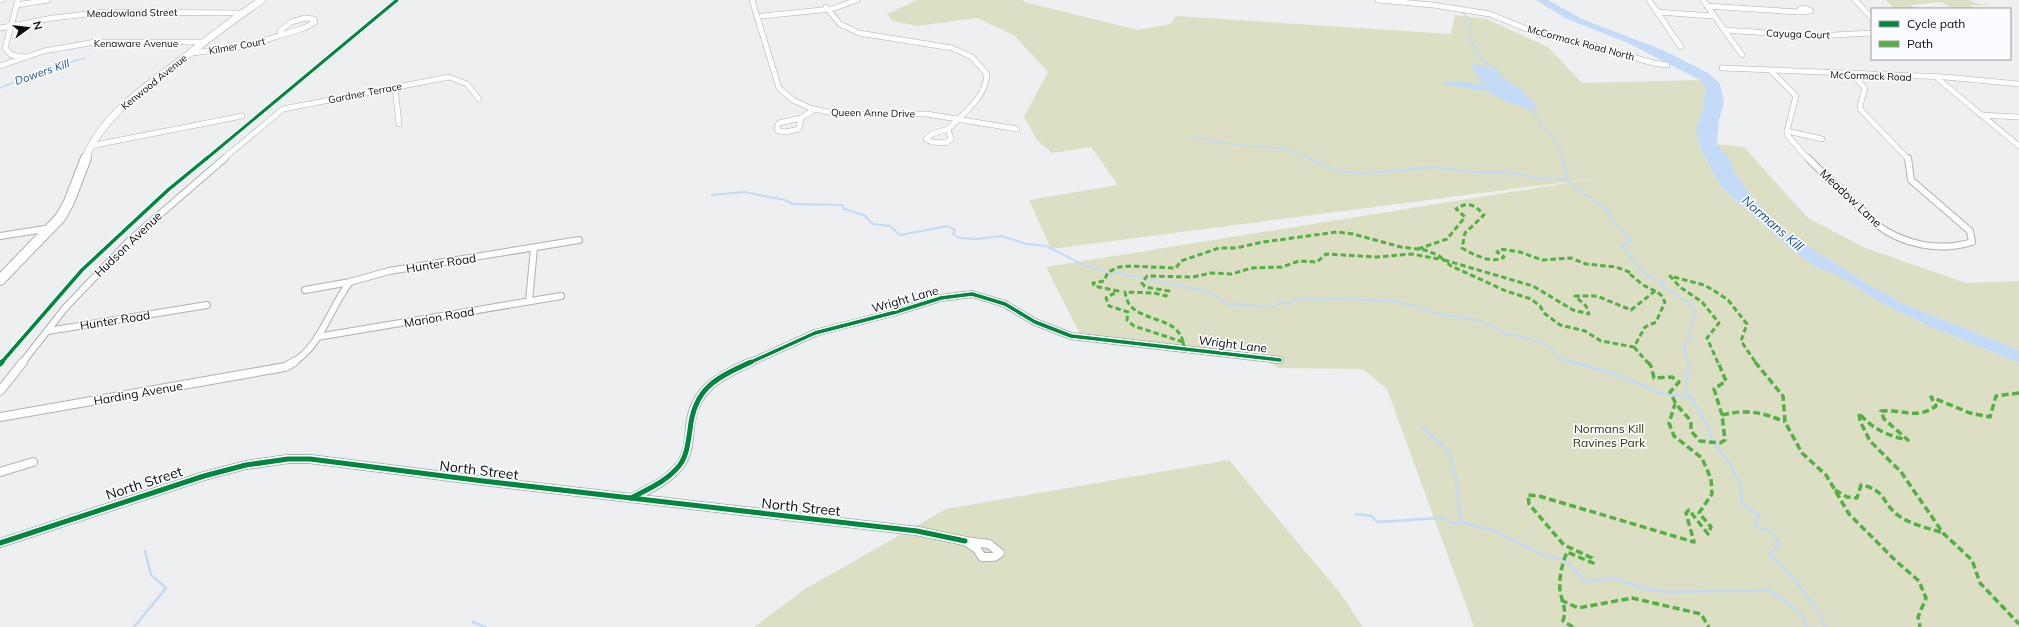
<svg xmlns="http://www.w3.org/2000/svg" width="2019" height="627" font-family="Mulish,sans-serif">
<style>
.green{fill:#dcdfc3}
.water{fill:#c3dbf6}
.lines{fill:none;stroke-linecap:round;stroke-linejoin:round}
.stream-far2{stroke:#c3dbf6;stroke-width:1.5}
.stream-far1{stroke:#c3dbf6;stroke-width:2}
.stream{stroke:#c3dbf6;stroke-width:2.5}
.minor-far2-casing{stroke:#b1b1b3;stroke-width:6}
.minor-far1-casing{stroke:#b1b1b3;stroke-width:8}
.minor-casing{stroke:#b1b1b3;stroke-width:10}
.secondary-far1-casing{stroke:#b1b1b3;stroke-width:8}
.secondary-casing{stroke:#b1b1b3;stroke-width:12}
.minor-far2{stroke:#fcfdfd;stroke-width:5}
.minor-far1{stroke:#fcfdfd;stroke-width:6}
.minor{stroke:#fcfdfd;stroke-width:8}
.secondary-far1{stroke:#fcfdfd;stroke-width:7}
.secondary{stroke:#fcfdfd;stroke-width:10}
.quiet-far1{stroke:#54b044;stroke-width:3;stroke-dasharray:5.5 3;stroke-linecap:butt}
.quiet{stroke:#54b044;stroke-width:3.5;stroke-dasharray:7 3.5;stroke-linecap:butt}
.cycleway-far2-casing{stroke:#fafcff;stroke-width:5}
.cycleway-far1-casing{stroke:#fafcff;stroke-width:6}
.cycleway-casing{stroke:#fafcff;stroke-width:8}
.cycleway-far2{stroke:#00873e;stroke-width:3}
.cycleway-far1{stroke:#00873e;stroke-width:3.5}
.cycleway{stroke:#00873e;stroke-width:5}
.labels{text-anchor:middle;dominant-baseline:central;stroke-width:3.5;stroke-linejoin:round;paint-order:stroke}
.far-street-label{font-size:10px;fill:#0c0d0e;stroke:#fafcff}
.far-water-label{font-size:11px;font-style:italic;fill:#17518a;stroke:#fafcff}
.street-label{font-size:12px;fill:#0c0d0e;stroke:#fafcff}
.park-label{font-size:12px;fill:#2f310c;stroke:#fafcff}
.water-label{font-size:13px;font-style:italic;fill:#17518a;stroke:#fafcff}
.near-street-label{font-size:14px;fill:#0c0d0e;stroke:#fafcff}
</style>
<rect width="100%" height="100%" fill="#eeeff1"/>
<g class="green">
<path d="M917,0H1022L1024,2L1138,30L1171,24L1176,16L1451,34L1455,15L1486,19L1548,47L1582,83L1700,80L1705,87L1704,107L1696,128L1700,147L1712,171L1722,188L1786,245L1815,267L1837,275L1881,303L1931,327L2019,363V627H1474L1387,389L1363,369L1278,368L1256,350L1192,348L1081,336L1046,267L1598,178L1051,249L1029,200L1118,185L1091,147L1052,153L1037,140L1024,117L1048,72L1014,35L977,18L917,26L892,21L887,14Z"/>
<path d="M1886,0H1970L1974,3L1988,5H1969L1977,9H1955L1941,2L1909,5L1917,9H1894Z"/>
<path d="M1717,144L1744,147L1808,218L1863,247L1966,283L2019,281V350L1904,304L1868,284L1781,229L1753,198L1735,173L1729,159Z"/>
<path d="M1229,460L1340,593L1363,627H754L805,589L946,509Z"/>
</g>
<g class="water">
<path d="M1536,0H1548L1582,19L1665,51L1708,73L1720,84L1724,102L1719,120L1717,144L1729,159L1735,173L1753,198L1781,229L1868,284L1904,304L2019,350V363L1931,327L1881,303L1837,275L1815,267L1786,245L1722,188L1712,171L1700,147L1696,128L1704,107L1705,87L1700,80L1628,43L1565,18Z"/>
<path d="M1474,63L1497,71L1500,78L1525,91L1524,94L1536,105L1537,109L1534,110L1510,103L1486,91L1446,85L1443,83L1455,81L1482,85L1471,64Z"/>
</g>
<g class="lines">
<g class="stream-far2">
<path d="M1461,11L1468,18L1466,23L1470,29L1469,40L1477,48L1480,59L1496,69L1508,83"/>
<path d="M0,88L52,67L85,58"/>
<path d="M1527,107L1539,120L1541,126L1554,138L1561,151L1562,159"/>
<path d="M1191,136L1215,142L1285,149L1311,159"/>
</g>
<g class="stream-far1">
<path d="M1308,158L1335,170L1362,174L1433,167L1474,172H1504L1544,179H1567"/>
<path d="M1561,158L1568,176L1567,181L1610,212L1611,221L1620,228L1631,241L1629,244L1622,245C1633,259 1642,280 1661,280L1664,284H1659L1691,304L1696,311L1689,332L1690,340L1685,342L1684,347L1689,363"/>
<path d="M712,195L744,192L785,200L793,204L842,205L844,209L864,215L873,224L890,226L900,235L948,226L955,230L953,234L959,238L977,239L1002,236L1026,244L1046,246L1088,267L1102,270L1108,275L1118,273L1209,292L1228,304L1275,307L1279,302L1287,304C1306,293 1314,303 1333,298L1390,301L1412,305L1433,313L1482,321L1507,335H1515L1543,343L1554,351L1560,359L1575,363"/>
</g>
<g class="stream">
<path d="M1572,362L1612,373L1661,393L1689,397"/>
<path d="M1689,362L1686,390L1706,423L1711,438L1732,467L1740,483L1742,503L1759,516L1754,526L1770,531L1780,543L1769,554C1792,575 1813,598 1825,627"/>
<path d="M1423,428L1449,451L1456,478L1461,522"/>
<path d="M1356,514L1371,516L1378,522L1440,518L1457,524L1461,522L1493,530L1545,556L1561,559L1570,564L1586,582L1612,578L1646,589L1669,592L1770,590L1803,616L1806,627"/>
<path d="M473,622L485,627"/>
<path d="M134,627L166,588L151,575L145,551"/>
</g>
<g class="minor-far2-casing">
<g id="minor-far2">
<path d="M0,0H2"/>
<path d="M18,0L5,48L11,55L24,57"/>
<path d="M752,0L779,88L793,100L810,108L828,112L848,114H927L1017,129"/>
<path d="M1378,0L1433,5L1490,14L1541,35L1592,45L1653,63L1667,65"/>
<path d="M1649,0L1681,47"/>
<path d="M1703,0L1742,55"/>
<path d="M1855,0L1872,18"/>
<path d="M17,5L48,0"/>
<path d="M1707,6L1799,12"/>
<path d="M826,7L840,24L859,33L952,48L972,57L987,74C986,97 963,114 948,129"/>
<path d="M1805,8L1811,11L1799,12L1800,9Z"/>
<path d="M1657,12L1714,16"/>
<path d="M762,16L832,9L857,0"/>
<path d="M305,18L314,19L315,22L304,28L281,35L280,31L291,22Z"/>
<path d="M0,28L53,18L105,12L241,13"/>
<path d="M1725,30L1814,36L1872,33"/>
<path d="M192,53L248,46L281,35"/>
<path d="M0,66L44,51L95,42H204"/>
<path d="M1722,68L1945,77L2019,84"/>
<path d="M1771,71L1796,96L1787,131L1788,136L1808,159"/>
<path d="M1853,75L1865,88L1860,106L1861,110L1908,159"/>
<path d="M1937,78L2019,146"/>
<path d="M395,87L399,124"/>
<path d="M1981,115L2019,117"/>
<path d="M801,118L799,129L786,132L778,131L777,127L779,123Z"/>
<path d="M801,118L814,110"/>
<path d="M948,129L951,139L946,143L932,142L926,139L932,134Z"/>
<path d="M1787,131L1822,139"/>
<path d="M90,146L242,116"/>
<path d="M223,159L283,109L449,77L467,84L479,99"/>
</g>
</g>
<g class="minor-far1-casing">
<g id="minor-far1">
<path d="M1808,158C1822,173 1839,187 1854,202C1862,209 1868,217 1876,224C1903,245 1940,252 1972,242L1970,231L1911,180L1908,158"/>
<path d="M0,236L51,228"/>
<path d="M305,290L350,282L389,271L579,240"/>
<path d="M529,301L534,248"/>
<path d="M48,331L207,305"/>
<path d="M317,337L561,296"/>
<path d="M22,363L65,308L129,241L225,158"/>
<path d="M292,363C321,347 330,307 350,282"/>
<path d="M749,363L815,333L896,312L941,298L972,294L1005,304L1035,322L1071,336L1280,360"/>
</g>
</g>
<g class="minor-casing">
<g id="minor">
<path d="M0,391L23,362"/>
<path d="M0,417L285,367L294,362"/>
<path d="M0,472L33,462"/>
<path d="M632,498C649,489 668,481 680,465C688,455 689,440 690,427C694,388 719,377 751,362"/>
<path d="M965,541L989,544L1000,553L994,557H982L977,549Z"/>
<path d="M0,543L204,476L246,465L288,459H310L483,481L917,531L965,541"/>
</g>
</g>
<g class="secondary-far1-casing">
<path id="secondary-far1" d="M85,159C102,115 148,85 184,58C209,38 235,18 262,0"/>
</g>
<g class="secondary-casing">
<path id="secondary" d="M0,280L60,218L69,202L86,158"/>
</g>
<use href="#minor-far2" class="minor-far2"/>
<use href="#minor-far1" class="minor-far1"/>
<use href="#minor" class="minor"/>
<use href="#secondary-far1" class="secondary-far1"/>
<use href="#secondary" class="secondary"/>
<g class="quiet-far1">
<path d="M1418,249L1447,239L1465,217L1456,209C1467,201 1476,205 1484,215L1465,233L1462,248C1472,254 1493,265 1504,257L1497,252L1500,249L1520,252L1542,260L1571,258L1586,264L1616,267L1632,273L1631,275L1643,285L1655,291"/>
<path d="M1444,260L1533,286L1573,310L1589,314L1586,306L1575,296H1597L1631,310L1655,291L1661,295L1665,302L1656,322L1645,327L1634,347L1601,341L1585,331L1560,325L1544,313L1540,306L1531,299L1506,291L1451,266Z"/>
<path d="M1183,342L1184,348"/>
<path d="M1183,342L1134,326L1127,320L1128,312L1109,306L1106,298L1118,291L1094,286L1093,283L1104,281L1108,272L1119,267L1131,266L1176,268L1181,261L1219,248H1236L1263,242L1337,232L1353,234L1401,247L1425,250L1438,255L1444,260"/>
<path d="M1183,342C1178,317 1142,322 1129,304C1127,301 1126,296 1125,292L1154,293L1166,296L1169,291L1145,287L1142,283L1147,276L1193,277L1211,273L1232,274L1251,268L1282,267L1299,261L1317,262L1326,254L1377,257L1412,254L1444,260"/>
<path d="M1634,347L1648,363"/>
<path d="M1718,363L1707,338L1719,323L1702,302L1680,287L1670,276L1704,285L1713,290L1728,300L1747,324L1741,341L1756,363"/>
</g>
<g class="quiet">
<path d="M1648,362L1651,366L1654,378L1672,377L1679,382L1670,392L1676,404L1691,421V431L1700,441L1720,443L1725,440L1722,415L1714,389L1726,381L1718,362"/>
<path d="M1755,362L1783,396L1785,422L1802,453L1826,475L1849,514L1897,562L1919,581L1926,598L1918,617L1920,627"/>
<path d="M2019,393L1996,396L1990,417L1970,413L1931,397L1936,406C1916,420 1903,409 1881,411L1884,419L1908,440C1888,436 1872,429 1859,413L1860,421L1870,441L1901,472L1943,533L1972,560L1980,583L2019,624"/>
<path d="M1722,415C1746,409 1763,412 1785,422"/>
<path d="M1835,490L1847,497L1857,498L1861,485C1887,490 1881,503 1899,516C1912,525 1928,528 1943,533"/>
<path d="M1561,600L1578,608L1632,598L1701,614L1709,627"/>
<path d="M1573,627L1563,621C1567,608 1562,603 1560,590C1559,577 1562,564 1567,552L1593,563L1592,558L1564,545L1529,504L1528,495L1539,496L1694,542L1686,513L1689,510L1708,534L1711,527L1699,513L1712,494L1711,479L1702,458L1674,436L1669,423L1675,404"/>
</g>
<g class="cycleway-far2-casing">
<path id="cycleway-far2" d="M206,159L397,0"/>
</g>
<g class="cycleway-far1-casing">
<g id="cycleway-far1">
<path d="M1,363L82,270L168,190L207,158"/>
<path d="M749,363L815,333L896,312L941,298L972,294L1005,304L1035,322L1071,336L1280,360"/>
</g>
</g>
<g class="cycleway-casing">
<g id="cycleway">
<path d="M0,364L2,362"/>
<path d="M631,498C648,489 667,481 679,466C687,456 688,442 690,430C694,388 716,378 751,362"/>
<path d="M0,543L204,476L246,465L288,459H310L483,481L917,531L965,541"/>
</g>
</g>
<use href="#cycleway-far2" class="cycleway-far2"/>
<use href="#cycleway-far1" class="cycleway-far1"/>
<use href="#cycleway" class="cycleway"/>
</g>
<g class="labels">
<g class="far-street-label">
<text transform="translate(132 13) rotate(-1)">Meadowland Street</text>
<text transform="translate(1798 34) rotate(2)">Cayuga Court</text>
<text x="136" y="43">Kenaware Avenue</text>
<text transform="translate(1581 43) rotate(15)">McCormack Road North</text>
<text transform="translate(237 46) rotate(-10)">Kilmer Court</text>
<text transform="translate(1871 76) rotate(2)">McCormack Road</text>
<text transform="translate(154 82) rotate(-39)">Kenwood Avenue</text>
<text transform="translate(365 93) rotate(-11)">Gardner Terrace</text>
<text transform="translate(873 113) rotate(1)">Queen Anne Drive</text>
</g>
<g class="far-water-label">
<text transform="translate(42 72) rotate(-19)">Dowers Kill</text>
</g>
<g class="street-label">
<text transform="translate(1851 198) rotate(43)">Meadow Lane</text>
<text transform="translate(128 244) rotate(-44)">Hudson Avenue</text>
<text transform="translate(441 263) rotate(-9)">Hunter Road</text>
<text transform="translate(905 299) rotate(-16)">Wright Lane</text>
<text transform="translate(439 317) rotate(-10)">Marion Road</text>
<text transform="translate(115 320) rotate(-9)">Hunter Road</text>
<text transform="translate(1233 344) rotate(7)">Wright Lane</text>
<text transform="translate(138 393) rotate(-10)">Harding Avenue</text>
</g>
<g class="park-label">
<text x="1609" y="428">Normans Kill<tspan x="1609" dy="14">Ravines Park</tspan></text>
</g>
<g class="water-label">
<text transform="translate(1773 223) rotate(41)">Normans Kill</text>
</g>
<g class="near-street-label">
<text transform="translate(479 470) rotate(7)">North Street</text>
<text transform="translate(144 483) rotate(-18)">North Street</text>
<text transform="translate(801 507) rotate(6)">North Street</text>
</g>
</g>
<rect x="1871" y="8" width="140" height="52" fill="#fafcff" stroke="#9b9c9f"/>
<rect x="1879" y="21" width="20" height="6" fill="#00873e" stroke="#9b9c9f"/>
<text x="1907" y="28" font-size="12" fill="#0c0d0e">Cycle path</text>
<rect x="1879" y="41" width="20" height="6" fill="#54b044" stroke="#9b9c9f"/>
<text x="1907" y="48" font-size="12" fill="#0c0d0e">Path</text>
<g transform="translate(28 28) rotate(75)" stroke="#fafcff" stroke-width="3" paint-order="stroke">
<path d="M0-3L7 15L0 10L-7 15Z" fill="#0c0d0e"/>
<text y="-6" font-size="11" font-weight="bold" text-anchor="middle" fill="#0c0d0e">N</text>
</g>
</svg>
